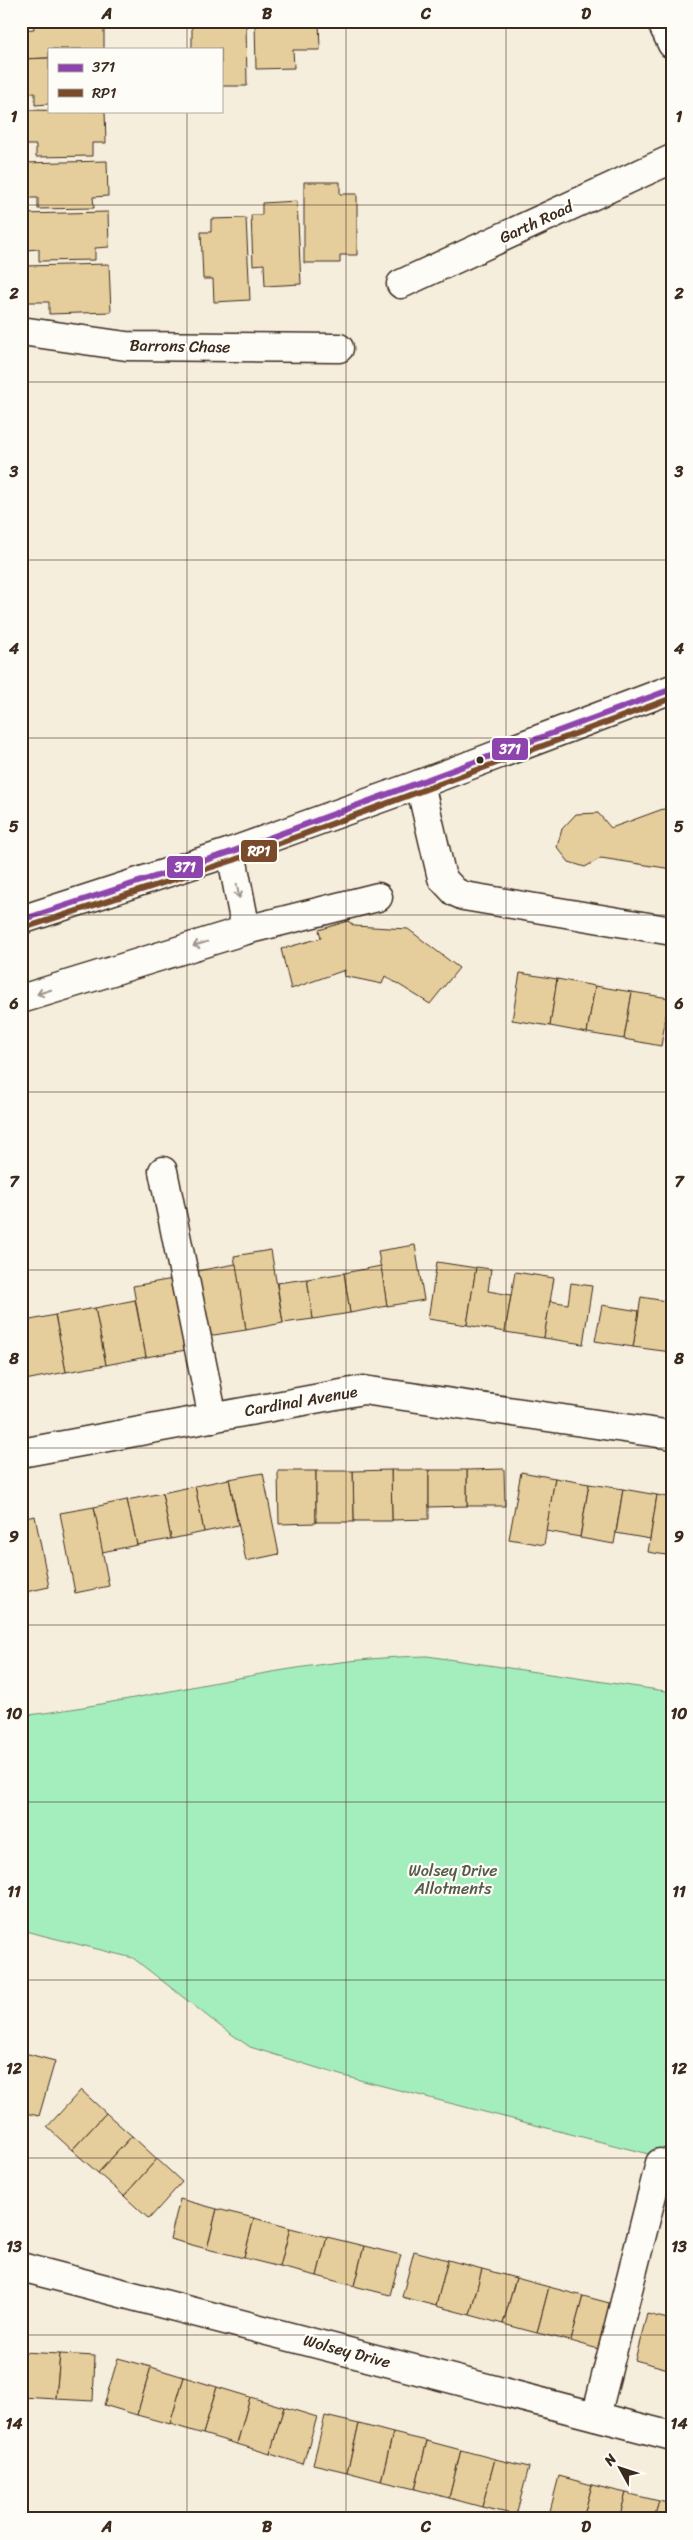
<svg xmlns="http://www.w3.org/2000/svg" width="693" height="2540" font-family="Sriracha,sans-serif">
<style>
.green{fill:#a4eebd;stroke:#708c6e}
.building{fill:#e6ce9c;stroke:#3b2a1e}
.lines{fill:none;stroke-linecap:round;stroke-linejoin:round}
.minor-casing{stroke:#3b2a1e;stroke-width:31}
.minor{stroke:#fdfcf7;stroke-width:28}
.bus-1-casing{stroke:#fdfcf7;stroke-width:10}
.bus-2-casing{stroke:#fdfcf7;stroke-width:10}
.bus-1{stroke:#8e44ad;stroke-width:6}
.bus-2{stroke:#7a4b2a;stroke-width:6}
.oneway{stroke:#9c938a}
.grid{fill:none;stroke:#3b2a1e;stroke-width:1;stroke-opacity:0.55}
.bus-dot{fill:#3b2a1e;stroke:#fdfcf7;stroke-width:2}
.labels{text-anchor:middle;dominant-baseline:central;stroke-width:4.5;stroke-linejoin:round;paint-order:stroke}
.street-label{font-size:16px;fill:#3b2a1e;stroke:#fdfcf7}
.park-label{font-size:16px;fill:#555b46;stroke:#fdfcf7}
.line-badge{stroke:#fdfcf7;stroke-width:2}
.badge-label{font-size:14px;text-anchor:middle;font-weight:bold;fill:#fff}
.neatline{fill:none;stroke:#3b2a1e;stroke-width:2}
.grid-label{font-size:16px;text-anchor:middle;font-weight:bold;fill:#3b2a1e}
</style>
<rect width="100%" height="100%" fill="#f6eedc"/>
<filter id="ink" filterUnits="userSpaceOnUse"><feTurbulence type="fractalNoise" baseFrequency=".02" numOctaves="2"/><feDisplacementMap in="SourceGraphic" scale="10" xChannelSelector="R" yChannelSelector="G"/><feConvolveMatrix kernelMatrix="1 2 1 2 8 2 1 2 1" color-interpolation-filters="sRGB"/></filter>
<g filter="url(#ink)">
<path class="green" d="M427,1656L672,1692V2160L340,2075L250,2047L220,2026L133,1958L21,1930V1716C156,1700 291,1658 427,1656Z"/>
<g class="building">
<path d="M33,21H89V28H104V49H49V58L21,59V30L34,29Z"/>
<path d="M192,21H246L247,86H221V49H192Z"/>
<path d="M255,21H319L320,50H293L294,68L256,69Z"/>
<path d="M49,58V104L35,105V93H21V59Z"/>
<path d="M21,110L105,111L106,143H92V156L36,157V145H22Z"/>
<path d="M107,161L108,196L93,197L94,208L38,209V198H23L22,163Z"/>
<path d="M304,182H340V194H357V255H340V263H304Z"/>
<path d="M297,201L301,284L265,286L264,264L253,265L251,215H262V203Z"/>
<path d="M108,212L109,247L95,248V260L39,261V249L25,250L23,214Z"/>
<path d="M246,218L250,300L214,302L213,279H203L201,232H211V219Z"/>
<path d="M109,264L111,312L49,314V302H26L25,266Z"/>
<path d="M663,809H672V869L601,858L585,867L569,862L557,847L562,829L576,814L598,813L611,828Z"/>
<path d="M348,921L354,926L408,929L459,968L430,1004L385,976L382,984L344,976L345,970L291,989L281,949L321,938L319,930Z"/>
<path d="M520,973L557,979L550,1026L512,1020Z"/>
<path d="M557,979L595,986L587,1033L550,1026Z"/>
<path d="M595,986L632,992L624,1039L587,1033Z"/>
<path d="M632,992L669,998L661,1046L624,1039Z"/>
<path d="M415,1245L424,1300L387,1306L378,1251Z"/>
<path d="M271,1250L283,1323L246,1330L234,1256Z"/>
<path d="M437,1262L476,1268L467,1325L428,1319Z"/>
<path d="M236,1264L246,1330L201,1337L191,1272Z"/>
<path d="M381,1266L387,1306L350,1313L344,1273Z"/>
<path d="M476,1267L491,1269L488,1291L511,1295L505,1332L467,1325Z"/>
<path d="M515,1272L554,1278L544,1338L505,1332Z"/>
<path d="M344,1273L350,1313L313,1319L307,1279Z"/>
<path d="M173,1279L186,1350L146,1357L133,1286Z"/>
<path d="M307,1279L313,1319L283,1323L277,1283Z"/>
<path d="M571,1283L592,1286L583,1344L544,1338L550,1301L568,1304Z"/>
<path d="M641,1297L672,1302L671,1352L633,1347Z"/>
<path d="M135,1300L146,1357L106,1365L95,1308Z"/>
<path d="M602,1305L639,1311L633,1347L595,1341Z"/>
<path d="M95,1308L106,1365L66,1372L55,1315Z"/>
<path d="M55,1315L66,1372L25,1380L21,1356V1322Z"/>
<path d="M504,1469L505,1506H467V1470Z"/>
<path d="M391,1470H429V1519L392,1520Z"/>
<path d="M391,1470L392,1521H354L353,1471Z"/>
<path d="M429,1470H467V1506L429,1507Z"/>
<path d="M278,1471H316V1523L279,1524Z"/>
<path d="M316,1471H353L354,1522H316Z"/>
<path d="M521,1472L555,1478L544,1545L509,1539Z"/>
<path d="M263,1473L279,1554L246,1561L229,1479Z"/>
<path d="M555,1478L589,1484L580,1537L546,1531Z"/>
<path d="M229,1479L238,1525L204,1532L195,1486Z"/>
<path d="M589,1484L623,1489L614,1544L580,1538Z"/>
<path d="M195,1486L204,1532L171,1539L162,1493Z"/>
<path d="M623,1489L657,1495L650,1539L616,1533Z"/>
<path d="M162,1493L171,1539L137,1545L127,1500Z"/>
<path d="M657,1495L672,1498V1556L648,1552Z"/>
<path d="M127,1500L137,1545L102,1552L94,1507Z"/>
<path d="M94,1507L109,1586L75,1593L60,1513Z"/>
<path d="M35,1516L49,1587L21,1593V1519Z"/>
<path d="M21,2052L55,2061L39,2116L21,2112Z"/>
<path d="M81,2090L106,2113L72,2150L47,2127Z"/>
<path d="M106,2113L132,2136L98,2173L72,2150Z"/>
<path d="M132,2136L157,2159L124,2196L98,2173Z"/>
<path d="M157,2159L182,2182L149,2219L124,2196Z"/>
<path d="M180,2199L217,2209L207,2249L170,2239Z"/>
<path d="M217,2209L254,2218L244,2258L207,2249Z"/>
<path d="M254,2218L290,2228L280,2267L244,2258Z"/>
<path d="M290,2228L327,2237L317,2276L280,2267Z"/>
<path d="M327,2237L364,2246L354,2286L317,2276Z"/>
<path d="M364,2246L401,2255L390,2295L354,2286Z"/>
<path d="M414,2251L448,2260L436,2306L402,2297Z"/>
<path d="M448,2260L482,2269L470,2315L436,2306Z"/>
<path d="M482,2269L516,2278L503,2324L470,2315Z"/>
<path d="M516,2278L549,2287L537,2333L503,2324Z"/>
<path d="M549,2287L583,2296L571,2341L537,2333Z"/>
<path d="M583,2296L617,2305L605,2351L571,2341Z"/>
<path d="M647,2314L672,2320V2370L635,2360Z"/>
<path d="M23,2352L60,2354L56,2399L21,2397Z"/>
<path d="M60,2354L95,2356L93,2401L56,2399Z"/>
<path d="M118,2358L151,2367L137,2415L104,2405Z"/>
<path d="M151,2367L184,2377L170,2424L137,2415Z"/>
<path d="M184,2377L217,2387L203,2434L170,2424Z"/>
<path d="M217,2387L250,2397L237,2444L203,2434Z"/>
<path d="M250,2397L284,2407L270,2454L237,2444Z"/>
<path d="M284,2407L317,2417L303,2464L270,2454Z"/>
<path d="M325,2416L359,2424L347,2472L313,2464Z"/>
<path d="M359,2424L393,2433L381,2481L347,2472Z"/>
<path d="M393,2433L427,2441L415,2489L381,2481Z"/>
<path d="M427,2441L461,2450L449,2498L415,2489Z"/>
<path d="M461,2450L495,2459L482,2507L449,2498Z"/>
<path d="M495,2459L529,2467L516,2515L482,2507Z"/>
<path d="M559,2476L592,2485L583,2519H548Z"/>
<path d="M592,2485L626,2493L619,2519H583Z"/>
<path d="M626,2493L659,2501L654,2519H619Z"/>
<path d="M659,2501L672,2504V2519H654Z"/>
</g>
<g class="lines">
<g class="minor-casing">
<g id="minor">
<path d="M661,21L672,44"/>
<path d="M401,284L672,159"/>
<path d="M21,331L126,346L339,348"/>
<path d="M420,784L442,878L455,892L464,896L672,931"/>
<path d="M231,852L246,930"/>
<path d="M21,920L231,852L420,784L672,689"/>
<path d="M21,999L246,930L378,897"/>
<path d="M163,1171L213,1418"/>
<path d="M21,1453L363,1390L672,1435"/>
<path d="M21,2267L672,2436"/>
<path d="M596,2416L660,2163"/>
</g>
</g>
<use href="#minor" class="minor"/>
<g class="bus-1-casing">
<path id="bus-1" d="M21,920L231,852L672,689"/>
</g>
<g class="bus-2-casing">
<path id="bus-2" d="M24,928L234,860L672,698"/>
</g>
<use href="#bus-1" class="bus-1"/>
<use href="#bus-2" class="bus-2"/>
</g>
<defs><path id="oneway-shaft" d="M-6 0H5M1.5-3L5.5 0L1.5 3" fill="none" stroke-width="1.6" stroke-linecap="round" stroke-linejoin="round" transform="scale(1.25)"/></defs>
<g class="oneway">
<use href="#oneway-shaft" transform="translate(238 891) rotate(79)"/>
<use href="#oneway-shaft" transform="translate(200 944) rotate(163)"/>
<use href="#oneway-shaft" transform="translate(44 992) rotate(163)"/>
</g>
</g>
<path class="grid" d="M187,21V49M346,21V2519M506,21V2519M187,111V2519M21,205H672M21,382H672M21,560H672M21,738H672M21,915H672M21,1092H672M21,1270H672M21,1448H672M21,1625H672M21,1802H672M21,1980H672M21,2158H672M21,2335H672"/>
<circle class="bus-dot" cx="480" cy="760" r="4.5"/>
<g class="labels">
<g class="street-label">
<text transform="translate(536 222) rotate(-25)">Garth Road</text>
<text transform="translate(180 346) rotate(1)">Barrons Chase</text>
<text transform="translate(301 1401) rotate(-10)">Cardinal Avenue</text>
<text transform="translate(347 2351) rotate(15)">Wolsey Drive</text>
</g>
<g class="park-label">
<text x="453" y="1870">Wolsey Drive<tspan x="453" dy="18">Allotments</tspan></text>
</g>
</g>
<g class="line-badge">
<rect x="491" y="737" width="38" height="24" rx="5" fill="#8e44ad"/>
<rect x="240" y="839" width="38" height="24" rx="5" fill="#7a4b2a"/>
<rect x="166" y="855" width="38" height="24" rx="5" fill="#8e44ad"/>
</g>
<g class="badge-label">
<text x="510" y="754">371</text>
<text x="259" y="856">RP1</text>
<text x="185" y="872">371</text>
</g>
<rect width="693" height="2540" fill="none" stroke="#fdfcf7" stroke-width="55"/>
<rect x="48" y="48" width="175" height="65" fill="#fdfcf7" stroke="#afa8a0"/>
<rect x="58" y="64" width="25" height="8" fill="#8e44ad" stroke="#afa8a0"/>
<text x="92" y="72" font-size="15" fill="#3b2a1e">371</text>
<rect x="58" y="89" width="25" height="8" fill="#7a4b2a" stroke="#afa8a0"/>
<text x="92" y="98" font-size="15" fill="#3b2a1e">RP1</text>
<g transform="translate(620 2468) rotate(310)" stroke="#fdfcf7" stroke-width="4" paint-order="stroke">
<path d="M0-4L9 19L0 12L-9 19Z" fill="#3b2a1e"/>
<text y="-8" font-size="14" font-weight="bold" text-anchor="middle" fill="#3b2a1e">N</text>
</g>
<rect x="28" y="28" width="638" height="2484" class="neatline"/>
<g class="grid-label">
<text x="107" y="19">A</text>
<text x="267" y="19">B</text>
<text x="426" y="19">C</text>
<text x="586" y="19">D</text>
<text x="14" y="122">1</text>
<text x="679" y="122">1</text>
<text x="14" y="299">2</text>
<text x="679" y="299">2</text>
<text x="14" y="477">3</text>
<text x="679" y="477">3</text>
<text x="14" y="654">4</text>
<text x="679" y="654">4</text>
<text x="14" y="832">5</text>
<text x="679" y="832">5</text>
<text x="14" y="1009">6</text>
<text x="679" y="1009">6</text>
<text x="14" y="1187">7</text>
<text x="679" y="1187">7</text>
<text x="14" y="1364">8</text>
<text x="679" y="1364">8</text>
<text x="14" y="1542">9</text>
<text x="679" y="1542">9</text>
<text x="14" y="1719">10</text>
<text x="679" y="1719">10</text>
<text x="14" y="1897">11</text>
<text x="679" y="1897">11</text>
<text x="14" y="2074">12</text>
<text x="679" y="2074">12</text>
<text x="14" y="2252">13</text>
<text x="679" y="2252">13</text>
<text x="14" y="2429">14</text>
<text x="679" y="2429">14</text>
<text x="107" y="2532">A</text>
<text x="267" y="2532">B</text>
<text x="426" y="2532">C</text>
<text x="586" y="2532">D</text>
</g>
</svg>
